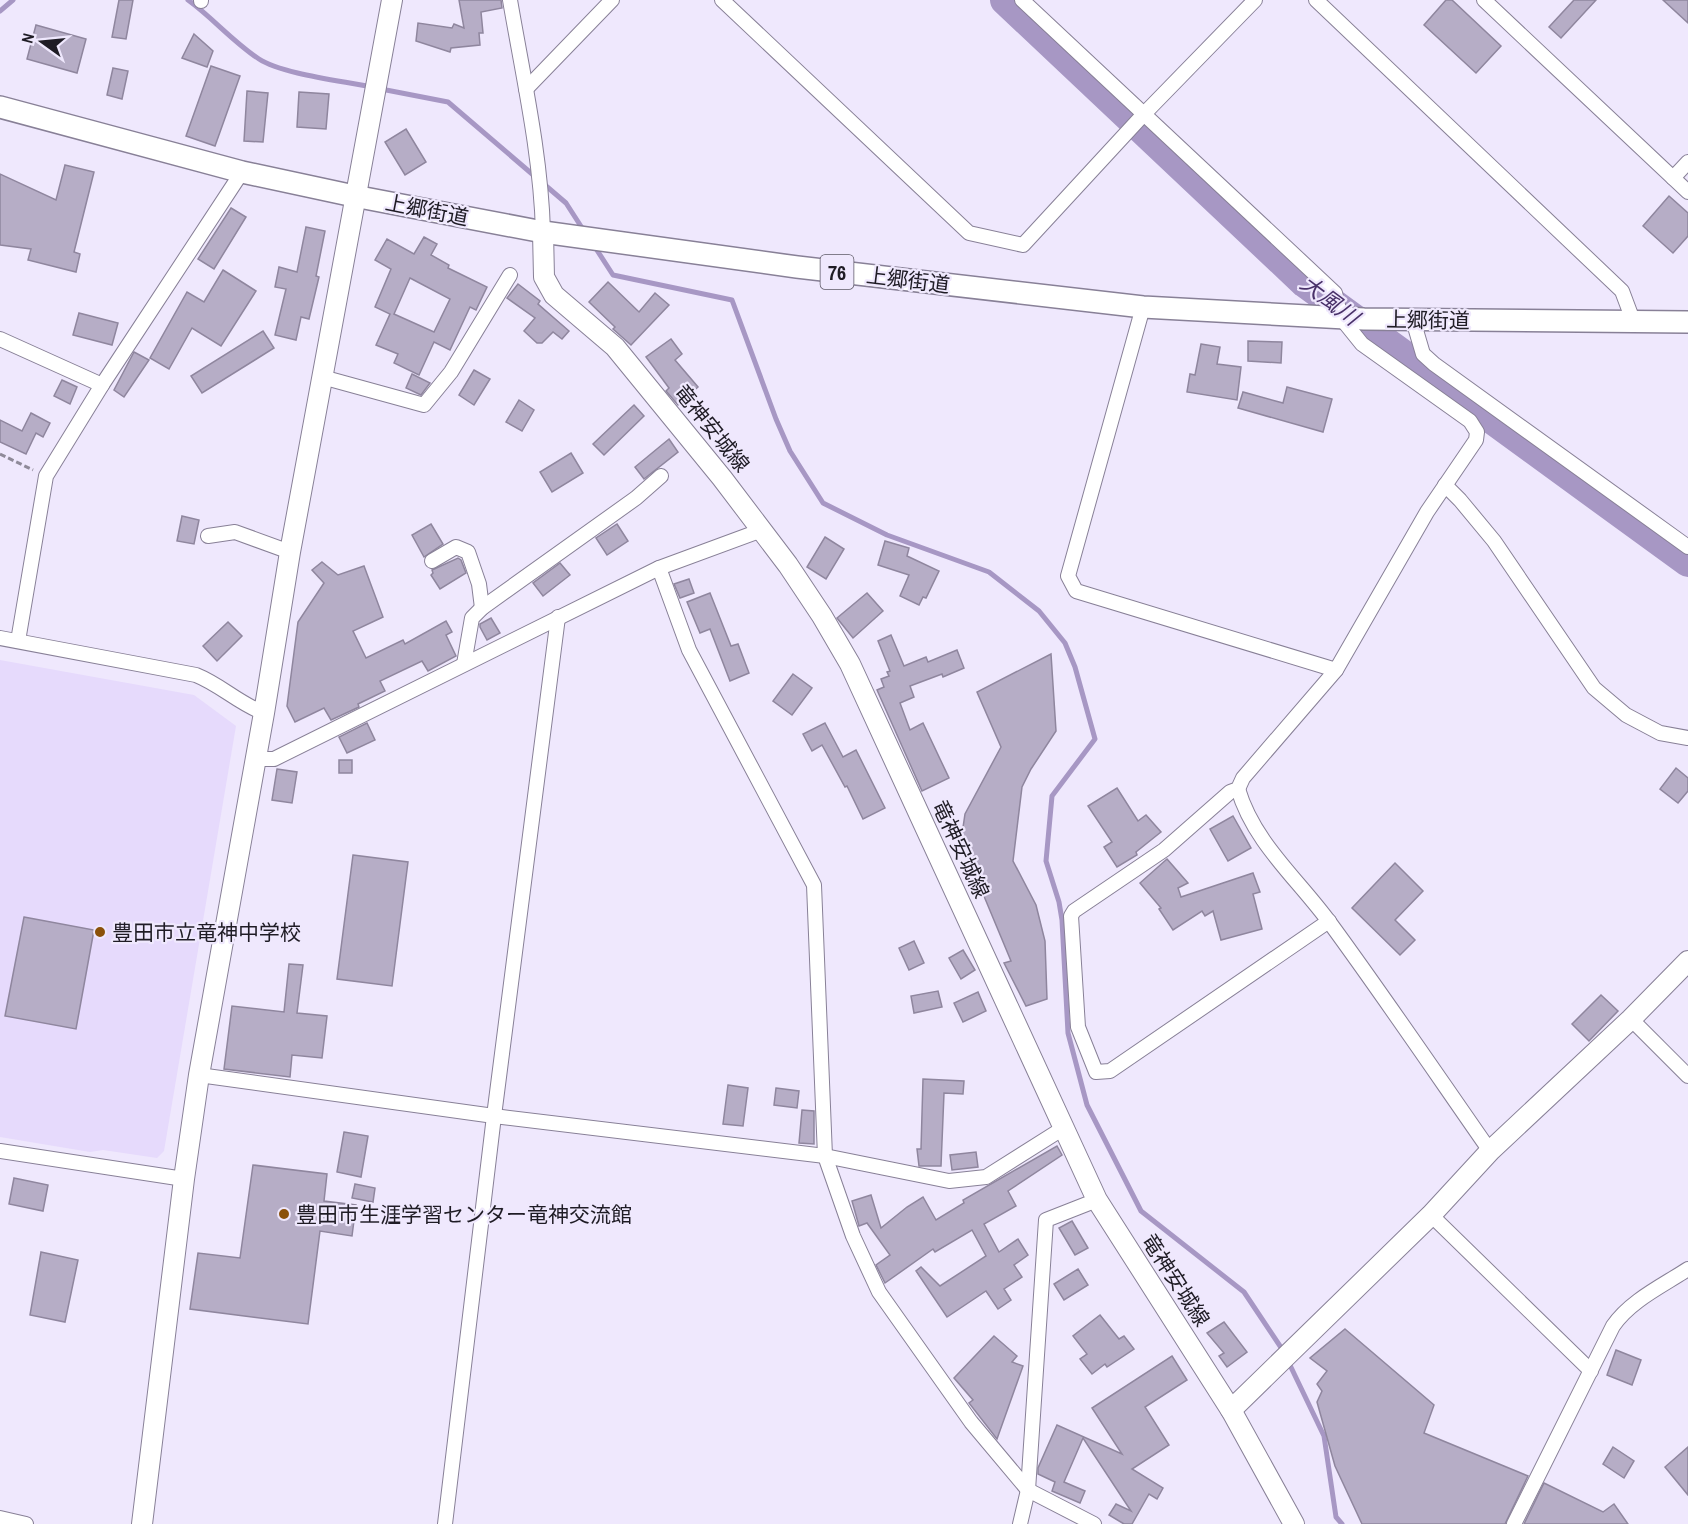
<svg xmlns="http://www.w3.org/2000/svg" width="1688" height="1524" font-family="'Archivo Narrow','Noto Sans JP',sans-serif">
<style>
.built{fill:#e6dafc}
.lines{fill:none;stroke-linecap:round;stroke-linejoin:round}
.stream{stroke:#a797c4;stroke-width:5}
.river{stroke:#a797c4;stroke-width:30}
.building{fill:#b6adc6;stroke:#8f869e;stroke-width:1.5;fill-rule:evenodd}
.street-casing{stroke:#888097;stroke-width:16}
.secondary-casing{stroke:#888097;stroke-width:22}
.primary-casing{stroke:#888097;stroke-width:24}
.path{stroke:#8f8a99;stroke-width:3;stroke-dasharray:6 3;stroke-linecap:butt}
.street{stroke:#fff;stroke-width:14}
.secondary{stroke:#fff;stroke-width:20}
.primary{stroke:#fff;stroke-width:21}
.poi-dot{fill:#8b510a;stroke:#efe8fd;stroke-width:2}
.labels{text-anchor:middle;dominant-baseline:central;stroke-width:4.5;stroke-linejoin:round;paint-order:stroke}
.shield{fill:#efe8fd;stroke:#5d5966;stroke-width:1.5}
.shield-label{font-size:20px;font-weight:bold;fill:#1f1c25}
.street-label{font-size:21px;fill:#1f1c25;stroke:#efe8fd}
.poi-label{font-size:21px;fill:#1f1c25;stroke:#efe8fd;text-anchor:start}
.water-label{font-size:22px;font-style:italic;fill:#493169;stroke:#efe8fd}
</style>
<rect width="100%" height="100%" fill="#efe8fd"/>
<path class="built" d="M0,660L194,695L236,726L164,1151L157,1158L103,1150L90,1152L0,1137Z"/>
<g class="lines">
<g class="stream">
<path d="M188,0C213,18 233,42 259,59C282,74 343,81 371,87"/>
<path d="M0,11L13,0"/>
<path d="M381,89L448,102L566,203L584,231"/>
<path d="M593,244L613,275L732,300L776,419L790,451L823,503L887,535L989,572L1039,611L1065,643L1075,667L1095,739L1052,796L1046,861L1059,902L1062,920L1068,1033L1087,1105L1141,1211L1244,1292L1284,1352"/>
<path d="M1288,1361L1324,1436L1336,1517L1342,1524"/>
</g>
<path class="river" d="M1005,0L1305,283L1688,562"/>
</g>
<g class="building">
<path d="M119,0H133L126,39L112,37Z"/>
<path d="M459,0H501L502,8L481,12L483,33H479L480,45L451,48L450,52L416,41L418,23L452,28L454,24L464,28Z"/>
<path d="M1446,0H1452L1501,46L1476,73L1424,25Z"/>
<path d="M1574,0H1596L1561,38L1549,27Z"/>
<path d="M1663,0H1688V23Z"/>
<path d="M36,25L86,39L77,73L27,59Z"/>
<path d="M194,34L213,51L207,67L182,58Z"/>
<path d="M211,66L240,76L215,146L186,136Z"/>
<path d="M113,68L128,71L122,99L107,95Z"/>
<path d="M247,91L268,93L263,142L244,141Z"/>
<path d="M299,92L329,94L326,129L297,127Z"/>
<path d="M406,129L426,162L405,175L385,142Z"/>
<path d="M65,165L94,172L74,252L80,254L76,272L28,260L31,249L0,245V174L56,200Z"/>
<path d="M1669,196L1688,213V236L1673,253L1643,226Z"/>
<path d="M231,208L246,217L214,269L198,259Z"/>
<path d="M306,227L325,231L316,276L319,277L309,319L301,317L296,340L275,335L286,289L275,287L279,267L297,272Z"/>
<path d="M424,237L437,244L431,255L449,265L448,268L487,287L476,310L470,307L450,350L434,342L419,375L394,363L398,354L376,345L390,314L375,307L391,269L375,260L387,239L414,254ZM410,278L450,299L434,332L394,314Z"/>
<path d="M223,270L256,291L221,346L192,328L169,369L150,358L187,292L204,302Z"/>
<path d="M608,282L639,312L655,293L669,305L631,345L613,329L615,327L589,302Z"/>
<path d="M518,284L540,301L538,304L569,331L562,339L553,332L542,343H537L524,331L535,318L507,298Z"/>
<path d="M79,313L118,323L112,345L73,335Z"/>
<path d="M263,331L274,348L202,393L191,376Z"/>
<path d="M671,339L682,354L675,360L698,387L678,405L666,391L669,388L646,357Z"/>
<path d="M1248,341L1282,342L1281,363L1248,361Z"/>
<path d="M1201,344L1220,347L1217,364L1241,367L1237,400L1187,392L1190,374L1195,375Z"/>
<path d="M134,352L149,360L124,397L114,390Z"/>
<path d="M474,370L490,379L474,405L459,395Z"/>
<path d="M412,374L430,383L421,395L406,388Z"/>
<path d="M62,380L77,387L70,404L54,396Z"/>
<path d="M1287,387L1332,399L1323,432L1238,408L1243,392L1283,403Z"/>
<path d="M519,400L534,410L522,431L506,422Z"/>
<path d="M634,405L644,416L604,455L593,444Z"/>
<path d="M31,413L50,423L43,437L36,433L26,454L0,442V420L22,431Z"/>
<path d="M669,439L678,452L644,479L635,467Z"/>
<path d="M571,453L583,473L552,492L540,472Z"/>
<path d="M182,516L199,520L194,544L177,541Z"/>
<path d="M431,524L443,544L424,557L412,535Z"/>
<path d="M617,524L628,541L607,555L596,538Z"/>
<path d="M825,537L844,549L826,579L807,567Z"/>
<path d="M885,541L909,548L907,556L939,571L926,598L923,597L919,605L900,596L909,575L878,565Z"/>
<path d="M458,558L461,560L466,573L440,589L431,575L433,573L432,570Z"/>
<path d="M322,562L338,575L364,566L383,617L353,631L366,658L403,640L405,644L446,621L452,632L446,635L456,656L428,671L422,661L380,681L385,691L358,704L359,707L331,720L324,708L295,722L287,706L298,622L324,583L312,570Z"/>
<path d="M560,563L570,575L543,596L533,583Z"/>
<path d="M689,579L694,593L680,598L674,584Z"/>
<path d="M710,593L731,646L738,644L749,673L730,681L710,629L700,633L687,602Z"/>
<path d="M867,593L883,611L853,638L837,618Z"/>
<path d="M491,618L500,633L487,640L480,627V624Z"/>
<path d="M228,622L242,636L217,661L203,646Z"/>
<path d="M891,635L904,666L926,657L928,662L957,650L964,668L943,677L942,674L910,686L914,697L900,703L910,730L923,723L949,778L922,791L877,690L884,687L881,679L889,676L887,672L890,671L878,641Z"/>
<path d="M1051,654L1056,731L1031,769L1022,787L1013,861L1036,905L1045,941L1047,999L1026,1006L1004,963L1011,961L961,841L965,814L1001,747L977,692Z"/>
<path d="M793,674L812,688L792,715L773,701Z"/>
<path d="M367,723L375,740L347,753L339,737Z"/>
<path d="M825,723L843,757L856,750L885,808L863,819L847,786L845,787L822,745L812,751L803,734Z"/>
<rect x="339" y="760" width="13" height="13"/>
<path d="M1676,768L1688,778V791L1678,803L1660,789Z"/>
<path d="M277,769L297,772L292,803L272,800Z"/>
<path d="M1117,788L1138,821L1146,815L1161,832L1136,852L1137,855L1117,867L1104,847L1112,842L1088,806Z"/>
<path d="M1233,816L1251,848L1228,861L1210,829Z"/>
<path d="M353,855L408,862L392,986L337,979Z"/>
<path d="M1167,859L1188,883L1178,888L1181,897L1253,873L1260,892L1253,894L1262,929L1221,940L1213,911L1205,916L1202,911L1173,930L1159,909L1161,908L1140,883Z"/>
<path d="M1395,863L1423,891L1395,920L1415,940L1400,955L1352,908Z"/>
<path d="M24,917L94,930L76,1029L5,1016Z"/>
<path d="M914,941L924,963L909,970L899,948Z"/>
<path d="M963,950L975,970L961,979L949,958Z"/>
<path d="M289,964L303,965L297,1013L327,1016L322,1058L292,1055L290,1077L224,1069L232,1006L284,1012Z"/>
<path d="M938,991L942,1007L914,1013L911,996Z"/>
<path d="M978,992L986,1011L963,1022L954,1003Z"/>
<path d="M1601,995L1618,1011L1589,1041L1572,1024Z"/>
<path d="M923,1079L964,1081L963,1094L944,1093L941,1166H919L917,1149H921Z"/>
<path d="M728,1085L748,1088L743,1126L723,1124Z"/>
<path d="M776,1088L799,1091L797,1108L774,1105Z"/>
<path d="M802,1110L814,1111V1144L799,1143Z"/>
<path d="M344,1132L368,1136L361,1177L337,1172Z"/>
<path d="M1057,1146L1062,1155L1008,1191L1016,1206L984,1224L999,1252L1018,1239L1028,1255L1014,1265L1022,1277L1004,1289L1011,1300L998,1309L986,1291L947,1317L916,1271L921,1267L940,1286L986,1256L972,1230L935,1252L933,1249L885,1283L876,1265L890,1255L867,1223L859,1226L852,1201L871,1195L881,1228L907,1207L923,1197L936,1220L964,1203L963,1200Z"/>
<path d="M976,1152L978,1167L952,1170L950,1155Z"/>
<path d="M253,1165L327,1174L324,1201L356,1205L352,1236L320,1231L308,1324L190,1309L198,1253L240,1258Z"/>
<path d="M14,1178L48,1185L43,1211L9,1204Z"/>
<path d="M355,1184L375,1188L373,1202L352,1198Z"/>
<path d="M1072,1221L1088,1248L1075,1255L1059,1228Z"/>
<path d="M41,1252L78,1260L65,1322L30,1315Z"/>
<path d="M1078,1269L1088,1285L1064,1300L1054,1284Z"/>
<path d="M1100,1315L1119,1339L1124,1336L1134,1349L1107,1367L1105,1364L1092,1374L1080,1359L1087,1354L1073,1336Z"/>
<path d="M1224,1322L1247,1352L1227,1367L1219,1356L1224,1353L1207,1333Z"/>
<path d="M1345,1329L1434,1405L1424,1433L1528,1476L1505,1524H1362L1335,1466L1317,1402L1322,1391L1317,1384L1327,1371L1310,1358Z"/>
<path d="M994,1336L1017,1356L1012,1362L1023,1366L997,1439L969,1403L973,1400L954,1378Z"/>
<path d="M1616,1350L1641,1360L1632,1385L1607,1375Z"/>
<path d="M1172,1356L1187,1380L1145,1407L1169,1445L1132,1469L1163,1488L1157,1499L1149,1494L1132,1524H1124L1109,1515L1116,1504L1131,1511L1083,1438L1064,1482L1085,1491L1080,1503L1052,1491L1055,1482L1038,1474V1468L1057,1425L1122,1454L1092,1408Z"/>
<path d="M1613,1447L1634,1461L1624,1478L1603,1464Z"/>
<path d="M1688,1447V1495L1665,1467Z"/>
<path d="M1544,1483L1603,1512L1614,1504L1628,1524H1524Z"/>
</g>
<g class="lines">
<g class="street-casing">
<g id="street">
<path d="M510,0C523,76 541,155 543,232"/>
<path d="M722,0L969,233L1023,245L1143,115L1255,0"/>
<path d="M1022,0L1335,293L1341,318L1362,344L1470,421L1477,432L1476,440L1427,512L1336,670L1243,778L1238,789L1230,792L1164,850L1074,911L1071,916L1078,1027L1096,1072L1110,1071L1329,921"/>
<path d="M1316,0L1622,291L1634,323"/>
<path d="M1484,0L1688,192"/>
<path d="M201,1V0"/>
<path d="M526,89L612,0"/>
<path d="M1673,178L1688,162"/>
<path d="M1143,307L1068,576L1076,591L1336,670"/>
<path d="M1413,320L1423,354L1434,364L1688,547"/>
<path d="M0,339L102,385"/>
<path d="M322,377L424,405L451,372L510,275"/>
<path d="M1445,485L1460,500L1494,541L1594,688L1626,715L1660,733L1688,738"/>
<path d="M208,536L235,532L290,552"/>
<path d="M432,561L456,547L468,552L479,584L482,608"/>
<path d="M659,568L689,650L814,885L825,1156L853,1236L879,1292L971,1422L1028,1490L1094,1524"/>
<path d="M0,638L196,675C221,685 238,703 264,713"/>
<path d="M18,641L46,476L102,385L242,172"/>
<path d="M464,664L472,618L482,608L636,498L661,476"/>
<path d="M255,759H274L659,568L762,530"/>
<path d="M1238,789C1254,843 1298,879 1330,923C1385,998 1437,1075 1490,1151"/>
<path d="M1631,1019L1688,1076"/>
<path d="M199,1075L494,1116L825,1156L949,1181L986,1177L1062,1129"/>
<path d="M0,1151L184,1179"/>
<path d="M1431,1215L1591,1371"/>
<path d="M0,1518L26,1524"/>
<path d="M445,1524L494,1116L558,617"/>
<path d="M1020,1524L1028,1490L1046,1220L1097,1200"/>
<path d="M1514,1524L1613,1326C1630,1301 1662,1286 1688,1269"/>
</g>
</g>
<g class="secondary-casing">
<g id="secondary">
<path d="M543,232L544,277L554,295L615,347L722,478L788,565L822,616L850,664L1097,1200L1231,1410L1294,1524"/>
<path d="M1231,1410L1431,1215L1490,1151L1631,1019L1688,961"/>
<path d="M142,1524L184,1179L199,1075L264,713L290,552L392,0"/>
</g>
</g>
<g class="primary-casing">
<path id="primary" d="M0,107L242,172L354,196L543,232L797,267L1143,307L1364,319L1688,322"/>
</g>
<path class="path" d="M0,454L33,470"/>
<use href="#street" class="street"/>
<use href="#secondary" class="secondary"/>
<use href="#primary" class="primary"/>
</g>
<g class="poi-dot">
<circle cx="100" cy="932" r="6"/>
<circle cx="284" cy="1214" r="6"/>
</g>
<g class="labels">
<rect class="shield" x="820.5" y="255" width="33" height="34" rx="4.5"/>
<g class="shield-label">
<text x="837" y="272">76</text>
</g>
<g class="street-label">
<text transform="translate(427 210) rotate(11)">上郷街道</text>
<text transform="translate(908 280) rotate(7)">上郷街道</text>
<text transform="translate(1428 320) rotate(1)">上郷街道</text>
<text transform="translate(712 428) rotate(51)">竜神安城線</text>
<text transform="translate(961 849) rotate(65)">竜神安城線</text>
<text transform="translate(1176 1280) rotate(57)">竜神安城線</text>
</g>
<g class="poi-label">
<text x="112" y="932">豊田市立竜神中学校</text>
<text x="296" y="1214">豊田市生涯学習センター竜神交流館</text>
</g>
<g class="water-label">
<text transform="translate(1330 300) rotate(37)">大風川</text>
</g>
</g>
<g transform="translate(42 42) rotate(285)" stroke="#efe8fd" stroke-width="4.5" paint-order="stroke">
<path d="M0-4.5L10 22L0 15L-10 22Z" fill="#1f1c25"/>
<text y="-9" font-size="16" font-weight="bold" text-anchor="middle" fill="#1f1c25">N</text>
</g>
</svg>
